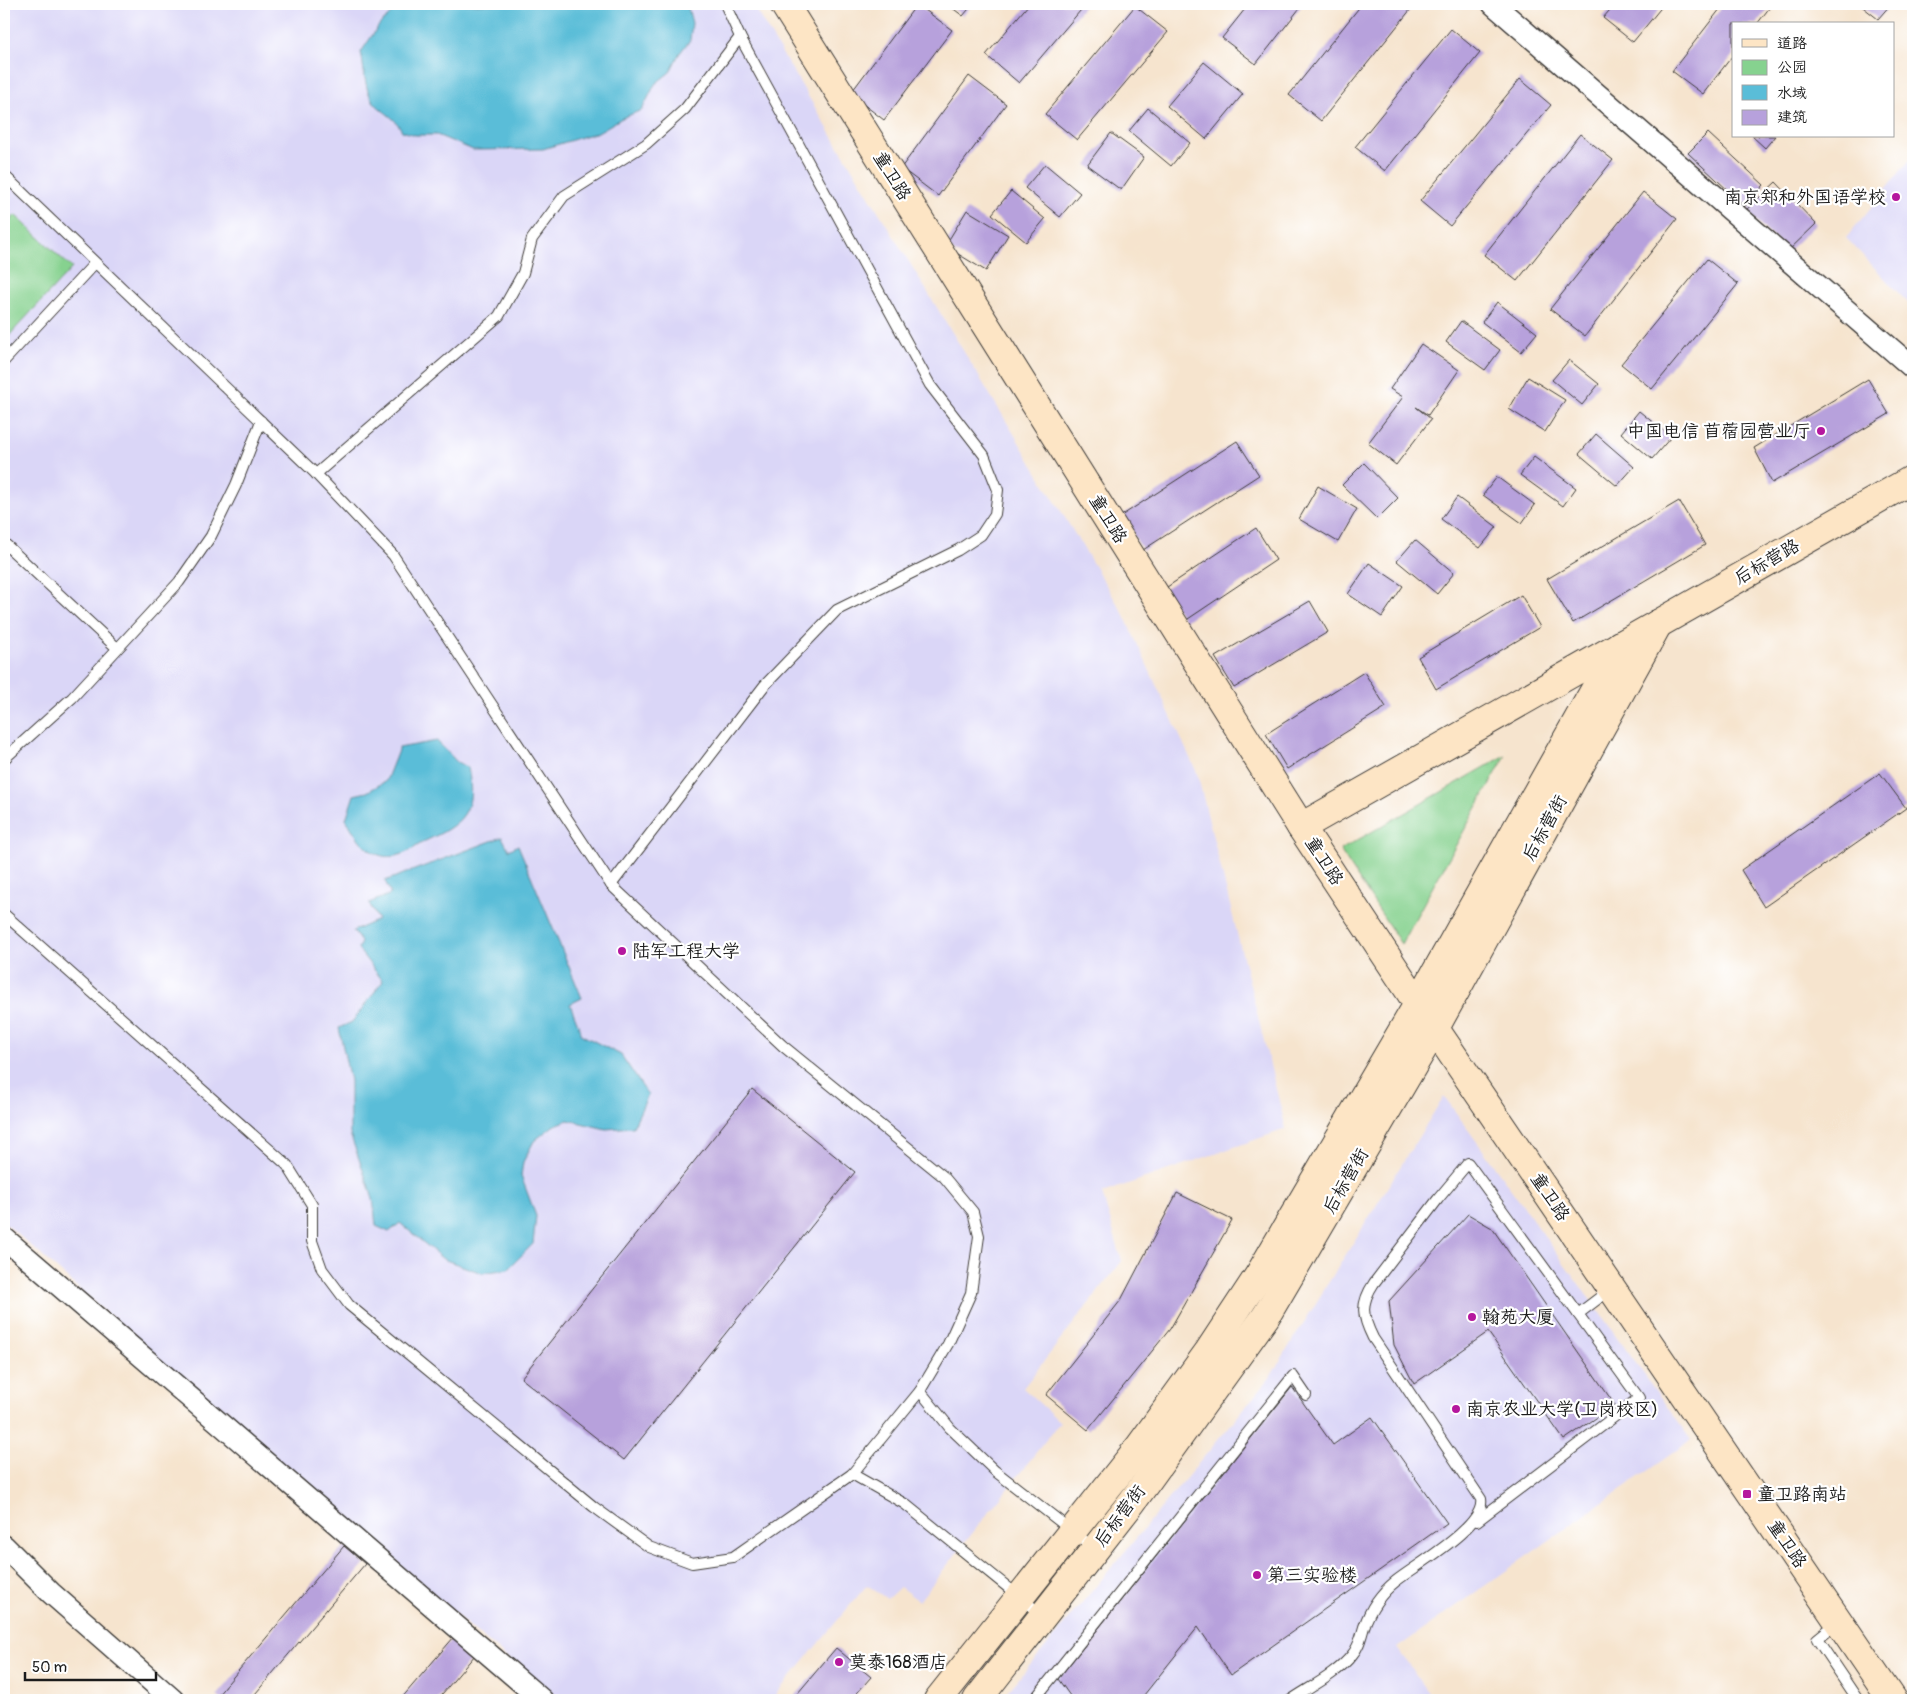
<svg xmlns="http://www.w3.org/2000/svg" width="1917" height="1704" font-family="Pangolin,'LXGW WenKai TC',sans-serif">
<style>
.built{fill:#dad6f7}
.green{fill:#86d28f;stroke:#517756}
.water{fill:#5abdd8;stroke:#3b6c7a}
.building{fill:#b7a1dc}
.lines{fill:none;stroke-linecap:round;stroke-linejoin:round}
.lane-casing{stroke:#3d3a37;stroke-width:12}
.street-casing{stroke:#3d3a37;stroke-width:24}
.secondary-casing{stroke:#3d3a37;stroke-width:30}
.lane{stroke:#fff;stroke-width:10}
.street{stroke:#fff;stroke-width:21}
.secondary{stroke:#fde5c5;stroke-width:28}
.poi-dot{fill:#b5179e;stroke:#fff;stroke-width:2}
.labels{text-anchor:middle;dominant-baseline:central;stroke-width:4.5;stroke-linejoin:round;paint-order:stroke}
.street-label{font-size:18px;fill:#1c1c1c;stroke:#fff}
.poi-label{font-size:18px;fill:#1c1c1c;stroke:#fff;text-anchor:start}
</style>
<rect width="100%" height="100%" fill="#fff"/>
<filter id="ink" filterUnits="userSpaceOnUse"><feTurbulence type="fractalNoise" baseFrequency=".02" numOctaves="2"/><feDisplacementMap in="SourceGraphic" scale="10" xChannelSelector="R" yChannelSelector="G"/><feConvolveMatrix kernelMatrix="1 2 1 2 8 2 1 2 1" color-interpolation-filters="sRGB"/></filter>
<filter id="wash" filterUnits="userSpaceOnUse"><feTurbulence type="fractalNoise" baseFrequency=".0096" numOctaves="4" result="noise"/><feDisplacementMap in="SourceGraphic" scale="20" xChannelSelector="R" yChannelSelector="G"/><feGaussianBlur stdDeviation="1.12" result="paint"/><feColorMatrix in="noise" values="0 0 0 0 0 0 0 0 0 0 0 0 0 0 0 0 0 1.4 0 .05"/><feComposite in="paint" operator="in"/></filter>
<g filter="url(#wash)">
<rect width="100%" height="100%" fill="#f6e4ce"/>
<g class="built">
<path d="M4,4H752L1123,613L1197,773L1286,1129L1102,1193L1122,1261L1023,1388L1060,1422L919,1601L900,1587L887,1599L867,1585L771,1700H556L205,1401L4,1222Z"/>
<path d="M1913,156V308L1846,238Z"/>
<path d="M1444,1096L1691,1440L1397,1648L1434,1700H1001L1269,1379Z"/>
</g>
<g class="green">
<path d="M15,215L72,268L4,341V227Z"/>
<path d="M1506,755L1401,944L1340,850Z"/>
</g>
<g class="water">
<path d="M401,4H687L692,23L690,40L679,54L670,72L655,84L642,110L622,118L598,132L543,149L473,150L437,135H415L402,131C394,114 377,111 370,96C364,83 364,66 361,52L380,24Z"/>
<path d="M437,741L457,762L468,768C477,811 463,824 425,841C418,845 412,850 405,853C375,866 359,842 346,819L354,795L367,792L386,781L399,748Z"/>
<path d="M502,837L509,850L518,845L582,998L570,1004L582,1035L621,1055L648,1095L633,1127L606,1129L568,1120L553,1126L534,1141L523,1162L521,1176L536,1216L533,1244L508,1269L482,1273L443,1259L400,1223L389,1232L376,1226L373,1198L350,1134V1081L339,1028L352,1022L383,981L358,949L361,942L353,931L378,920L369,903L391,894L385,881Z"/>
</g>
<g id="blocks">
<g class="building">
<path d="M917,4L952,30L884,120L850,94Z"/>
<path d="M947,4H973L963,16Z"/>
<path d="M1029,4H1086L1019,83L986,55Z"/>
<path d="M1249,4H1303L1256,64L1222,38Z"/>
<path d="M1362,4H1415L1321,121L1289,95Z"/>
<path d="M1615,4H1664L1633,42L1603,18Z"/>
<path d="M1724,4H1766L1770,7L1757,24H1733V55L1703,94L1672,71Z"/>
<path d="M1859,4H1891L1878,19Z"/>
<path d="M1135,6L1168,32L1077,140L1045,114Z"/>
<path d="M1451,29L1480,53L1385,171L1355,147Z"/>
<path d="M1204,62L1243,94L1206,139L1167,106Z"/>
<path d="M969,76L1006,104L938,196L901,168Z"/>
<path d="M1520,79L1551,105L1450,226L1420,201Z"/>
<path d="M1148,108L1190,143L1171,166L1129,131Z"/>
<path d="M1111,133L1144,157L1121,190L1087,165Z"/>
<path d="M1708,133L1764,185L1745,206L1688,153Z"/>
<path d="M1580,134L1613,160L1517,281L1484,255Z"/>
<path d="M1752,136H1775L1765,148Z"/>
<path d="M1045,164L1080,193L1060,217L1025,188Z"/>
<path d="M1776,182L1816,224L1787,252L1746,210Z"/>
<path d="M1011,191L1045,219L1026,242L992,214Z"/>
<path d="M1643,192L1677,219L1585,336L1550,309Z"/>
<path d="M967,210L1008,235L986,271L945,246Z"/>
<path d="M1707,259L1738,284L1652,389L1621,364Z"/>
<path d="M1497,302L1537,333L1521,352L1482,322Z"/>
<path d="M1461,321L1500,350L1485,370L1446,342Z"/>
<path d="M1421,344L1459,370L1428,415L1416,407L1431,419L1396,465L1368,443L1403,397L1390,389Z"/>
<path d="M1569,360L1599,384L1582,405L1552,380Z"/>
<path d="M1528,377L1565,400L1545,432L1509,409Z"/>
<path d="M1868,379L1889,414L1772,483L1754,448Z"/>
<path d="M1639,411L1671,437L1652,459L1621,433Z"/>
<path d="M1596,434L1634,467L1617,486L1579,454Z"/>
<path d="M1237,441L1259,475L1143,550L1121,516Z"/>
<path d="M1534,457L1576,488L1563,506L1520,475Z"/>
<path d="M1364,463L1398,498L1377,519L1342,485Z"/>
<path d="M1497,477L1535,505L1522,523L1483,495Z"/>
<path d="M1318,486L1357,509L1338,542L1299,519Z"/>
<path d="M1457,497L1497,527L1480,548L1441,519Z"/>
<path d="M1679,501L1705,545L1573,623L1547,579Z"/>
<path d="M1256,528L1276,560L1185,621L1164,589Z"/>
<path d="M1415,540L1454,573L1437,594L1397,561Z"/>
<path d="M1369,563L1403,586L1382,617L1348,594Z"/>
<path d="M1521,595L1540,627L1436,689L1418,657Z"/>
<path d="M1310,601L1328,632L1234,688L1215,657Z"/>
<path d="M1364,672L1386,707L1287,769L1266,734Z"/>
<path d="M1880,773L1906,808L1764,907L1741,870Z"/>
<path d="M752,1089L855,1172L624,1460L521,1378Z"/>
<path d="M1177,1193L1232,1220L1170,1329L1088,1430L1046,1395L1121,1300Z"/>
<path d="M1468,1214L1492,1228L1615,1405L1564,1440L1488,1332L1414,1384L1394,1345L1389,1301Z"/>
<path d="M1292,1387L1333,1445L1372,1417L1447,1523L1231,1675L1198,1627L1140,1700H1073L1058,1679Z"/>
<path d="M344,1546L365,1564L250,1700H222L217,1696Z"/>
<path d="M454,1637L475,1655L437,1700H400Z"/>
<path d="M836,1648L871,1677L851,1700H792Z"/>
</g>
</g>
</g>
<g filter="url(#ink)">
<use href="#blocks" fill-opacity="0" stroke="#3d3a37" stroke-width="1"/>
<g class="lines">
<g class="lane-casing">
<g id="lane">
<path d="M4,175L316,474L393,555L611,885L783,1046L944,1177L973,1212L979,1236L971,1293L948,1344L920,1391L950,1428L995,1471L1094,1548"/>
<path d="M4,361L95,263"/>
<path d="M316,474L499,316L523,273L532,239L564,196L646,144L685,109L740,37"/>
<path d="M4,543L117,648"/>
<path d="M4,759L72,698L179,582L211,536L236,485L261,421"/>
<path d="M611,885L764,686L837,610L958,550L981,535L995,514L998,490L984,455L930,385L740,37L725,4"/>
<path d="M4,914L287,1165L312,1205V1241L322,1269L349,1305L594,1507L649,1547L692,1563L733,1557L852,1474L905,1504L1042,1615"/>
<path d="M852,1474L920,1391"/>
<path d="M1477,1521L1639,1398L1578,1314L1611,1289"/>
<path d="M1838,1622L1817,1639L1858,1700"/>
<path d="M1034,1700L1293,1376L1306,1395"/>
<path d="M1291,1700C1310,1687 1337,1674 1352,1655C1359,1647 1361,1637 1364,1627C1370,1609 1381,1593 1396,1581C1416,1565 1486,1526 1481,1499L1373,1338C1362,1316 1360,1304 1374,1283L1438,1199L1468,1163L1578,1314"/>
</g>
</g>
<g class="street-casing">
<g id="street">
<path d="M1493,4L1913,368"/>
<path d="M4,1238L542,1700"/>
<path d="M4,1546L51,1593L173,1700"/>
</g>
</g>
<g class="secondary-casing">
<g id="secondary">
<path d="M784,4L1301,827L1418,1004L1892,1700"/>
<path d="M1301,827L1913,479"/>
<path d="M938,1700L1140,1446L1209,1351L1259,1275L1418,1004L1620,645"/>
<path d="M977,1700L1132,1502L1266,1316L1435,1028L1658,624"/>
</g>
</g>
<use href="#lane" class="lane"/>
<use href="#street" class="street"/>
<use href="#secondary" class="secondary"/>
</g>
</g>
<g class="poi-dot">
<circle cx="1896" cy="197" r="5"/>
<circle cx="1821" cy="431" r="5"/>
<circle cx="622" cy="951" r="5"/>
<circle cx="1472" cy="1317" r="5"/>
<circle cx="1456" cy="1409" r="5"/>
<rect x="1742" y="1489" width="10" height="10" rx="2.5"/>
<circle cx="1257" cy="1575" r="5"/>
<circle cx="839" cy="1662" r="5"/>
</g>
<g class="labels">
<g class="street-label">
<text transform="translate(892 176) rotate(58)">童卫路</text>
<text transform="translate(1108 519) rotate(58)">童卫路</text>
<text transform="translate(1767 562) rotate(-30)">后标营路</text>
<text transform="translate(1545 828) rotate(-61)">后标营街</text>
<text transform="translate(1324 861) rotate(57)">童卫路</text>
<text transform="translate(1346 1181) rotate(-60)">后标营街</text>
<text transform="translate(1550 1197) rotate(56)">童卫路</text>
<text transform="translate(1120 1516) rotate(-53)">后标营街</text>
<text transform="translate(1787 1544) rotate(56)">童卫路</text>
</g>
<g class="poi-label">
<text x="1886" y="197" text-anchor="end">南京郑和外国语学校</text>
<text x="1811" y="431" text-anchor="end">中国电信 苜蓿园营业厅</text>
<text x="632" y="951">陆军工程大学</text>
<text x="1482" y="1317">翰苑大厦</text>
<text x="1466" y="1409">南京农业大学(卫岗校区)</text>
<text x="1757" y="1494">童卫路南站</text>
<text x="1267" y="1575">第三实验楼</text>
<text x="849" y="1662">莫泰168酒店</text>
</g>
</g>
<rect width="1917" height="1704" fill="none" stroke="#fff" stroke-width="20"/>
<rect x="1732" y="22" width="162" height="115" fill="#ffffff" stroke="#a4a4a4"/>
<rect x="1742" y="39" width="25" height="8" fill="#fde5c5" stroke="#a4a4a4"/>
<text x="1777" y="48" font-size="15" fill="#1c1c1c">道路</text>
<rect x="1742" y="60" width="25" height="15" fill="#86d28f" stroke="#a4a4a4"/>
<text x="1777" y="72" font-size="15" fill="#1c1c1c">公园</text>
<rect x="1742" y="85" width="25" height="15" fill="#5abdd8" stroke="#a4a4a4"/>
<text x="1777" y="98" font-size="15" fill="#1c1c1c">水域</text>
<rect x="1742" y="110" width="25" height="15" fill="#b7a1dc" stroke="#a4a4a4"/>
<text x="1777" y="122" font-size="15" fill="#1c1c1c">建筑</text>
<path d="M25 1672v8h131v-8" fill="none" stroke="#1c1c1c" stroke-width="2.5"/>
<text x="32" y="1672" font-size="15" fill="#1c1c1c" stroke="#ffffff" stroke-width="4" paint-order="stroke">50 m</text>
</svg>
